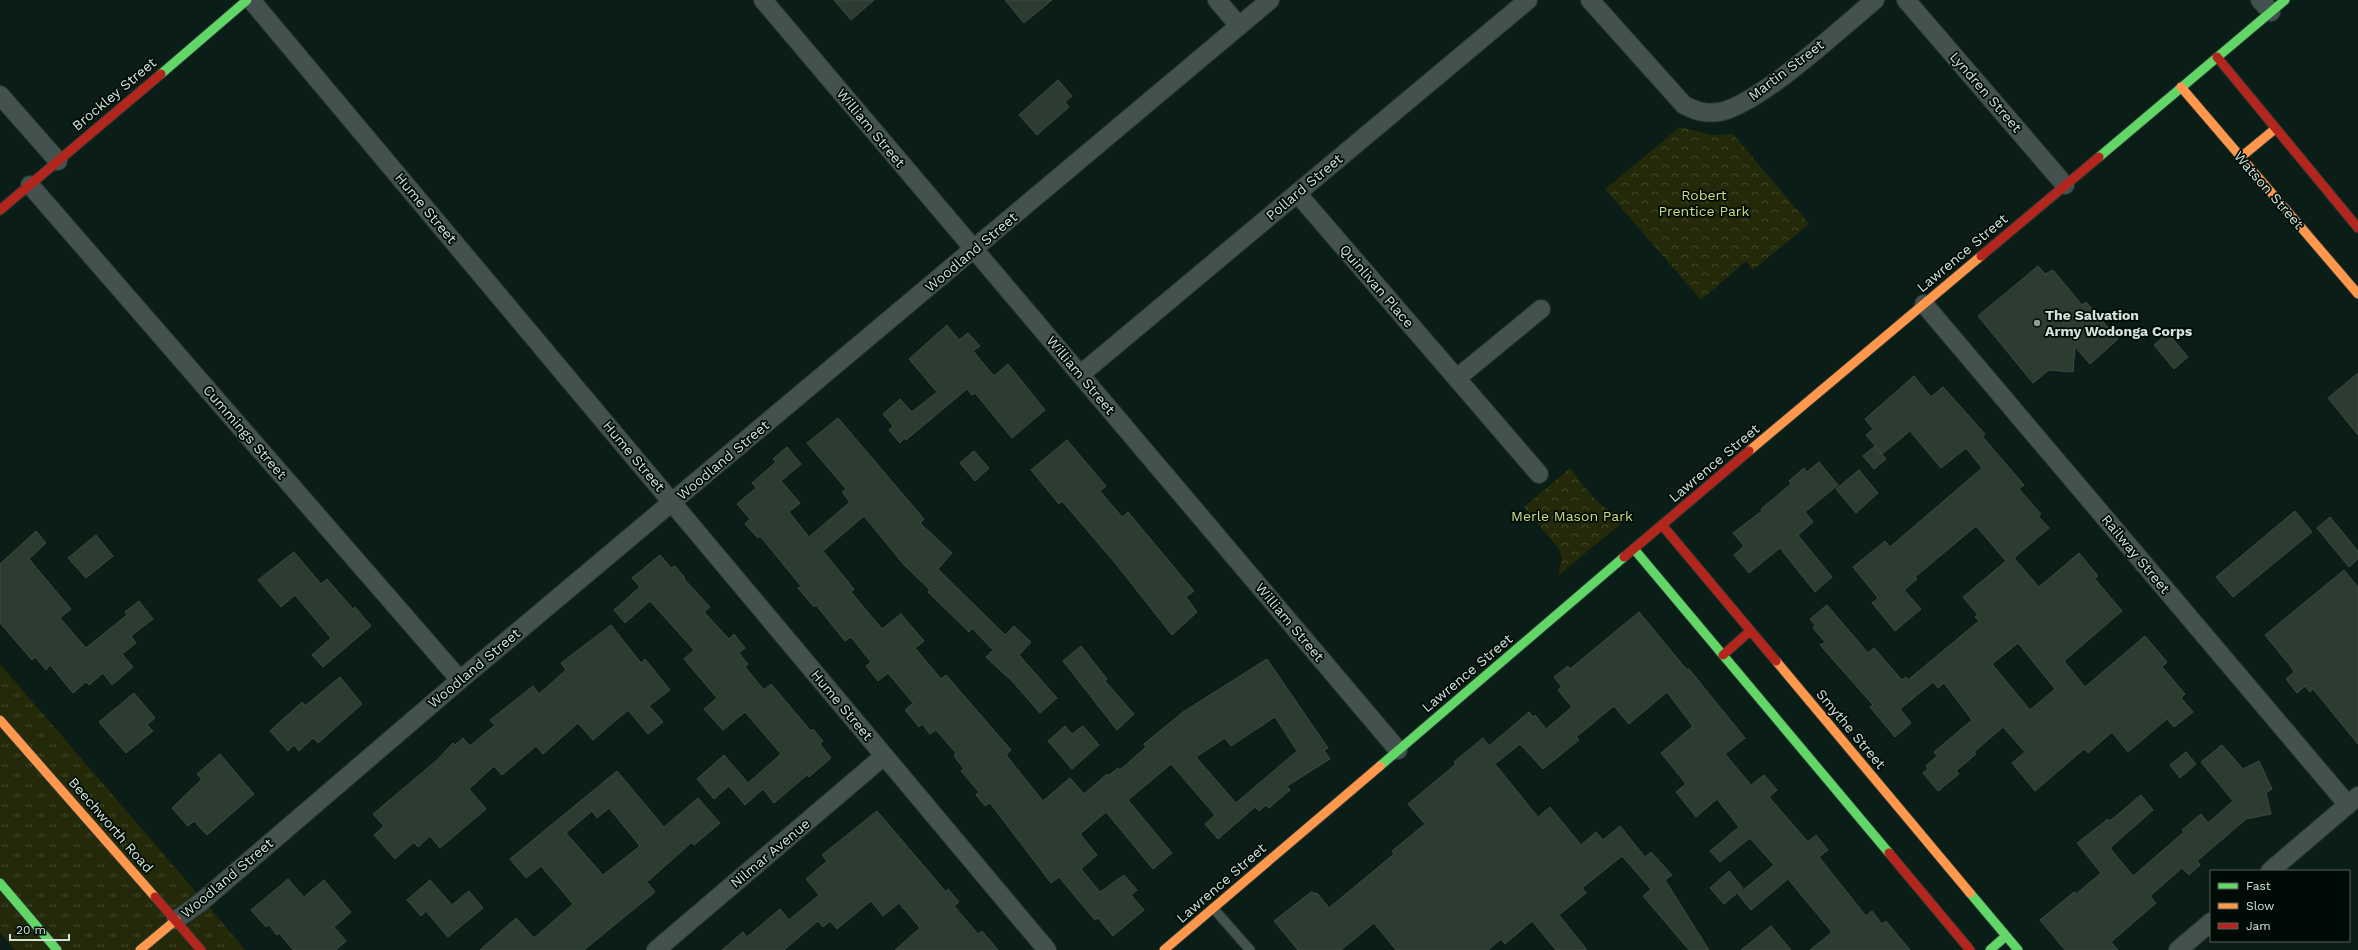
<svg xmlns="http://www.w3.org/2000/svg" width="2358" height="950" font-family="'Work Sans',sans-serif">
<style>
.grass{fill:url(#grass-tufts)}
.park{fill:url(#park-crowns)}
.building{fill:#2c3c31;stroke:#3d4a42;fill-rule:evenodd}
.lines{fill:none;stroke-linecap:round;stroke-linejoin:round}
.lane-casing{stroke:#273731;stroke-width:11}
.street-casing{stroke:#273731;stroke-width:20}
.fast-casing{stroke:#273731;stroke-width:11}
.slow-casing{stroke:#273731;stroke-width:11}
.jam-casing{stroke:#273731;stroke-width:11}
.lane{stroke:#44524f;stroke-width:9}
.street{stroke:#44524f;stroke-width:18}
.fast{stroke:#63d668;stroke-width:9}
.slow{stroke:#ff974d;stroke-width:9}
.jam{stroke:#b3261e;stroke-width:9}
.poi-dot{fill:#8b9e95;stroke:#010b06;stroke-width:1.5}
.labels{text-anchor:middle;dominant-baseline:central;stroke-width:3.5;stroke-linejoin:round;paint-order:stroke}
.street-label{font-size:14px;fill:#d0e3da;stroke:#010b06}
.park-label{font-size:14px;fill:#cfdd83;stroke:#010b06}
.poi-label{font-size:14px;font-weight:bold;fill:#d0e3da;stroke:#010b06;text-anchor:start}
</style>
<defs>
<pattern id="grass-tufts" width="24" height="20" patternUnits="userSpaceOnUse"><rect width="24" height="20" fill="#232909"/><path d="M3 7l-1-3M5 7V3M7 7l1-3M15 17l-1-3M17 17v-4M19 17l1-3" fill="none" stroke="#42482c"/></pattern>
<pattern id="park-crowns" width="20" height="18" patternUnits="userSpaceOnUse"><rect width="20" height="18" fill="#232909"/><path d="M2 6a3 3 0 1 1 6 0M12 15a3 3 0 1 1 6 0" fill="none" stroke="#42482c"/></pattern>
</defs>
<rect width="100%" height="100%" fill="#0a1d16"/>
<path class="grass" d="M0,664L221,921L245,950H15L0,933Z"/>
<g class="park">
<path d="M1680,127L1712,135L1733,134L1809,224L1753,270L1746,261L1701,300L1605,189Z"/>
<path d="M1570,468C1586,487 1608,527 1637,510L1558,576L1562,559L1559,549L1524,507Z"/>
</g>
<g class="building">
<path d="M834,0H874L851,20Z"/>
<path d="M1005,0H1052L1024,23Z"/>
<path d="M1058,80L1072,96L1065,102L1069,107L1037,135L1019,115Z"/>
<path d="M2038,266L2045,274L2053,270L2082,305L2086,302L2118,339L2090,364L2075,347L2073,372L2049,370L2033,383L1978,316Z"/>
<path d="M947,325L959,340L968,333L980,346L973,351L994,376L1008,364L1045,410L1012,438L975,393L972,395L967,389L906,440L905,438L900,443L889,430L893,426L883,414L900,399L912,412L937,392L909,359Z"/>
<path d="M2168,333L2188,357L2174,369L2154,345Z"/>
<path d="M2358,373V435L2328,398Z"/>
<path d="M1914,376L1931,397L1943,387L1985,434L1982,436L2024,485L2019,489L2041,514L2038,516L2049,528L2014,558L2039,587L2079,553L2098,576L2095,579L2122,611L2064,661L2085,687L2145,636L2167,662L2162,667L2185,694L2181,698L2193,712L2174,727L2167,719L2128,752L2112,732L2088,753L2084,749L2035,791L2012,763L2025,752L2003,727L1974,752L1976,754L1956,771L1959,774L1938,791L1923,773L1928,769L1926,766L1937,756L1934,752L1972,720L1944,683L1938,688L1933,682L1900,709L1911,723L1895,737L1870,707L1873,705L1820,645L1825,642L1813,628L1815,625L1810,619L1827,605L1868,653L1874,648L1902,680L1906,677L1908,680L1979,621L1975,617L1978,615L1963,597L2006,561L1976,526L1915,577L1917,579L1904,590L1921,609L1895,631L1872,603L1878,598L1853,567L1885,541L1890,547L1982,468L1966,448L1941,468L1910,431L1882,454L1866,435L1873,429L1865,419ZM2018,643L2055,689L2030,710L1992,664Z"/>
<path d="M838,418L924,519L920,523L952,553L938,569L1005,635L1014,626L1031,642L1019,655L1057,698L1040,713L1013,682L986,657L993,650L972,628L969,632L928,592L930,590L904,565L864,516L823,551L854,589L851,592L882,629L901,614L924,641L915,648L941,679L946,675L1011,750L1006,755L1043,801L1070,778L1084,794L1107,774L1108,776L1118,768L1120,770L1146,747L1144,744L1183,712L1267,659L1328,748L1324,750L1330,759L1287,786L1290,790L1269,808L1266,805L1259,811L1255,807L1218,839L1205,824L1215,815L1171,764L1128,800L1172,853L1153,869L1106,812L1080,834L1097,855L1081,869L1100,892L1124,875L1137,890L1131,895L1144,910L1113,936L1098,918L1095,920L1059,877L1051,883L990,803L985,806L976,795L979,792L961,771L964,769L954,756L956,753L936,730L930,734L922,724L919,727L905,710L913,703L888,673L878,681L866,666L871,662L851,637L845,641L816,605L814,607L798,588L801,586L760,536L758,538L745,524L750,519L737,504L756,488L752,483L776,462L773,459L787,447L801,464L781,481L800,503L789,512L809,537L850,502L842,492L846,489L807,443ZM1275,717L1297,751L1236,803L1196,757L1225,738L1231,746Z"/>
<path d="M1067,440L1106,486L1100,491L1122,517L1128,512L1194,591L1186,597L1197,612L1172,635L1116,564L1062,501L1059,504L1031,470Z"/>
<path d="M1875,446L1886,459L1874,469L1863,456Z"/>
<path d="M974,451L989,468L975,481L960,463Z"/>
<path d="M1819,462L1838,485L1805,512L1813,522L1798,535L1832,577L1815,592L1780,548L1749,573L1734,555L1744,546L1733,533L1762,511L1761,509L1791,484L1789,481L1804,468L1807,472Z"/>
<path d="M1859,470L1878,493L1856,513L1836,489Z"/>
<path d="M2295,511L2312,532L2233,597L2216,577Z"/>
<path d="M2330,517L2358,551V559L2349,567L2317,528Z"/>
<path d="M36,531L46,543L29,559L71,609L60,618L86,648L127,615L125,612L139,601L153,619L131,636L136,643L122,654L133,667L112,685L103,673L89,685L86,682L73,693L50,665L46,670L35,657L32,660L0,623V564Z"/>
<path d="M96,535L113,556L86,578L68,558Z"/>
<path d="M294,552L321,584L327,579L353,609L355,607L371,626L323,667L312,655L331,638L295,595L281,607L258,580Z"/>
<path d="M660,555L671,568L675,566L685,578L684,579L710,607L704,612L729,639L734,634L745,648L739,653L748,664L745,667L764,690L771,684L811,731L813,729L823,741L820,744L831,758L809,777L807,775L774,803L763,789L745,805L729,786L714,799L697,779L724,755L748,783L781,754L745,712L723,730L704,709L717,698L684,659L694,650L650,601L625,623L614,610L640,587L632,578Z"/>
<path d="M2344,570L2358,587V744L2313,689L2310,692L2305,686L2297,693L2286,679L2294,672L2292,668L2265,635Z"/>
<path d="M1639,612L1687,670L1689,669L1745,738L1725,754L1751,785L1764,775L1777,790L1769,797L1808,842L1816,835L1828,850L1819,857L1866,916L1872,911L1882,924L1886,921L1910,950H1810L1832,932L1788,879L1751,910L1738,894L1774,865L1750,838L1720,862L1710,851L1739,827L1717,799L1696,817L1676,792L1686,784L1661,753L1692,727V725L1667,692L1629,724L1614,706L1576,737L1579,740L1543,769L1520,744L1495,764L1538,817L1550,807L1581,845L1596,832L1603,840L1620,826L1645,857L1651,852L1672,875L1665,880L1709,950H1689L1643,896L1651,889L1622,856L1582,888L1586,893L1559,915L1587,950H1556L1532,921L1505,944L1501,939L1488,950H1396L1374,923L1341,950H1298L1274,921L1311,892L1318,894L1329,908L1394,854L1392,851L1425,824L1408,804L1456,764L1454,762L1483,738L1489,746L1529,712L1533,717L1535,715L1546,729L1572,707L1558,690L1562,687L1554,677L1568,666L1570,669Z"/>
<path d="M611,625L641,663L645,659L670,690L649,706L663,722L648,734L628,710L593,740L578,723L543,754L536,746L502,775L494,766L469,789L486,809L440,848L430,836L418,847L414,842L395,859L374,835L384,826L373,814L437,760L453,743L455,745L463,738L470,746L495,725L490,720L533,686L539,694L566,670L561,663Z"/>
<path d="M1081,646L1107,679L1105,681L1134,714L1117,730L1063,661Z"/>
<path d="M340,677L362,704L318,743L313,738L299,751L294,745L288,751L270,731L302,702L305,706Z"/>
<path d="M134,693L155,718L147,725L153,731L126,753L99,722Z"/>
<path d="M1065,726L1072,734L1083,726L1099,745L1072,769L1048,741Z"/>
<path d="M2222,745L2243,769L2259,761L2272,789L2266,793L2271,814L2246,819L2197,861L2200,865L2189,875L2182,868L2150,896L2156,903L2111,942L2118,950H2065L2040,920L2074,892L2076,894L2101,873L2077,843L2108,819L2110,821L2141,795L2153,810L2110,848L2133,876L2184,832L2182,830L2201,814L2208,823L2233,801L2201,762Z"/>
<path d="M2186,752L2196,764L2180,778L2170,765Z"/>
<path d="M220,754L254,794L207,835L194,821L188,826L172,808L202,779L197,774Z"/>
<path d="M617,771L664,827L698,798L720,823L694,845L692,842L647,882L655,892L584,950H480L516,918L534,938L573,904L541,866L526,878L510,859ZM609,808L640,846L603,875L566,833L592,811L597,818Z"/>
<path d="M877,811L946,892L948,889L959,902L954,906L978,934L982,931L998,950H895L920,928L899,903L883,916L871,901L837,929L830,921L823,927L818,921L784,950H722L743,932L747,937L780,909L789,920L819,895L806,879L827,861L822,855Z"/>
<path d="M1729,871L1743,888L1724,904L1710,888Z"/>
<path d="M288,879L304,897L324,880L351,912L334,927L346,941L336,950H293L279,933L277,935L269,925L266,927L251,910Z"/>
<path d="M430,880L452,905L469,891L483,908L448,937L426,911L421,916L407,900Z"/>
<path d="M1771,926L1791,950H1741Z"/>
</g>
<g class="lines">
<g class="lane-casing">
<path id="lane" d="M1213,908L1250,950"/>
</g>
<g class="street-casing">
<g id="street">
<path d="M251,0L1047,950"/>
<path d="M763,0L1398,750"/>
<path d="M1217,0L1239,26"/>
<path d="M1590,0L1684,105C1696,111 1705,114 1719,112C1759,105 1841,28 1875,0"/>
<path d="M1906,0L2065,185"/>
<path d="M2260,0L2271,12"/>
<path d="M0,95L58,161"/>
<path d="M30,185L460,680"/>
<path d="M1297,193L1539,474"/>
<path d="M1924,304L2348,805"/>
<path d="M1081,374L1528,0"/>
<path d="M1457,378L1541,309"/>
<path d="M2270,871L2358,796"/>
<path d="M176,920L201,902L460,680L1270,0"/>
<path d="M656,950L884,756"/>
<path d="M2178,950L2211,922"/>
</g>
</g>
<g class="fast-casing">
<g id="fast">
<path d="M161,74L247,0"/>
<path d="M2099,157L2285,0"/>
<path d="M1634,549L1889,853"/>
<path d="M1380,766L1624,557"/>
<path d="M0,883L57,950"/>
<path d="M1970,893L2018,950"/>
<path d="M1990,950L2006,936"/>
</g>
</g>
<g class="slow-casing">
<g id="slow">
<path d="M2181,87L2358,294"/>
<path d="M2241,157L2275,129"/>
<path d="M1749,451L1981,256"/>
<path d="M1776,661L1970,893"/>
<path d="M0,720L155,897"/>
<path d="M140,950L176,920"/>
<path d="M1164,950L1380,766"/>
</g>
</g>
<g class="jam-casing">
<g id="jam">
<path d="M2217,57L2358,228"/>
<path d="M0,210L161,74"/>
<path d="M1981,256L2099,157"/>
<path d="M1662,525L1776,661"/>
<path d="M1624,557L1749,451"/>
<path d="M1723,655L1750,631"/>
<path d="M1889,853L1970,950"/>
<path d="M155,897L201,950"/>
</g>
</g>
<use href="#lane" class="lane"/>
<use href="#street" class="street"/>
<use href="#fast" class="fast"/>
<use href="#slow" class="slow"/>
<use href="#jam" class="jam"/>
</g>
<circle class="poi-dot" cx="2037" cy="323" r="4"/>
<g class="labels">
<g class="street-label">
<text transform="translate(1786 70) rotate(-37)">Martin Street</text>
<text transform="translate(1986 92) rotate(49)">Lyndren Street</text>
<text transform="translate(114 94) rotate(-40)">Brockley Street</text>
<text transform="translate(871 128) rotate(50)">William Street</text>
<text transform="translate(1304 187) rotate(-40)">Pollard Street</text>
<text transform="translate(2269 190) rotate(49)">Watson Street</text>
<text transform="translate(426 208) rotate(50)">Hume Street</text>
<text transform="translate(971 252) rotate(-40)">Woodland Street</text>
<text transform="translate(1962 253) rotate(-40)">Lawrence Street</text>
<text transform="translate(1377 286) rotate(49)">Quinlivan Place</text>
<text transform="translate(1081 375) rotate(50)">William Street</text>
<text transform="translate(245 432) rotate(49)">Cummings Street</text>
<text transform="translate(634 456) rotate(50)">Hume Street</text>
<text transform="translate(723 460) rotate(-40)">Woodland Street</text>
<text transform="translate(1714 463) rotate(-40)">Lawrence Street</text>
<text transform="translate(2136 554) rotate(50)">Railway Street</text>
<text transform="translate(1290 622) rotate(50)">William Street</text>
<text transform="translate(474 668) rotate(-40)">Woodland Street</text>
<text transform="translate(1467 673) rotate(-40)">Lawrence Street</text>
<text transform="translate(842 705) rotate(50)">Hume Street</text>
<text transform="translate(1851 729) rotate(50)">Smythe Street</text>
<text transform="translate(111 825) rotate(49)">Beechworth Road</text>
<text transform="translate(770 853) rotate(-40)">Nilmar Avenue</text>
<text transform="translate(227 878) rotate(-40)">Woodland Street</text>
<text transform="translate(1221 883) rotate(-41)">Lawrence Street</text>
</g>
<g class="park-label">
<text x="1704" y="195">Robert<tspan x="1704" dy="16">Prentice Park</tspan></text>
<text x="1572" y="516">Merle Mason Park</text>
</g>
<g class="poi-label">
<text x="2045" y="315">The Salvation<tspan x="2045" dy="16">Army Wodonga Corps</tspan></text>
</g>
</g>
<rect x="2210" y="870" width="140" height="72" fill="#010b06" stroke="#54615b"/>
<rect x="2218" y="883" width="20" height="6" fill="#63d668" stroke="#54615b"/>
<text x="2246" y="890" font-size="12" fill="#d0e3da">Fast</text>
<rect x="2218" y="903" width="20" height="6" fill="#ff974d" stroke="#54615b"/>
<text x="2246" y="910" font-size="12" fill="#d0e3da">Slow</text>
<rect x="2218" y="923" width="20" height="6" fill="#b3261e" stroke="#54615b"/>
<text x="2246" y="930" font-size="12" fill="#d0e3da">Jam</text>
<path d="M10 934v6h59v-6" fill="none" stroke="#d0e3da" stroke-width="2"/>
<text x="16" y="934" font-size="12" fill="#d0e3da" stroke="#010b06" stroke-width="3" paint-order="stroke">20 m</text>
</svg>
